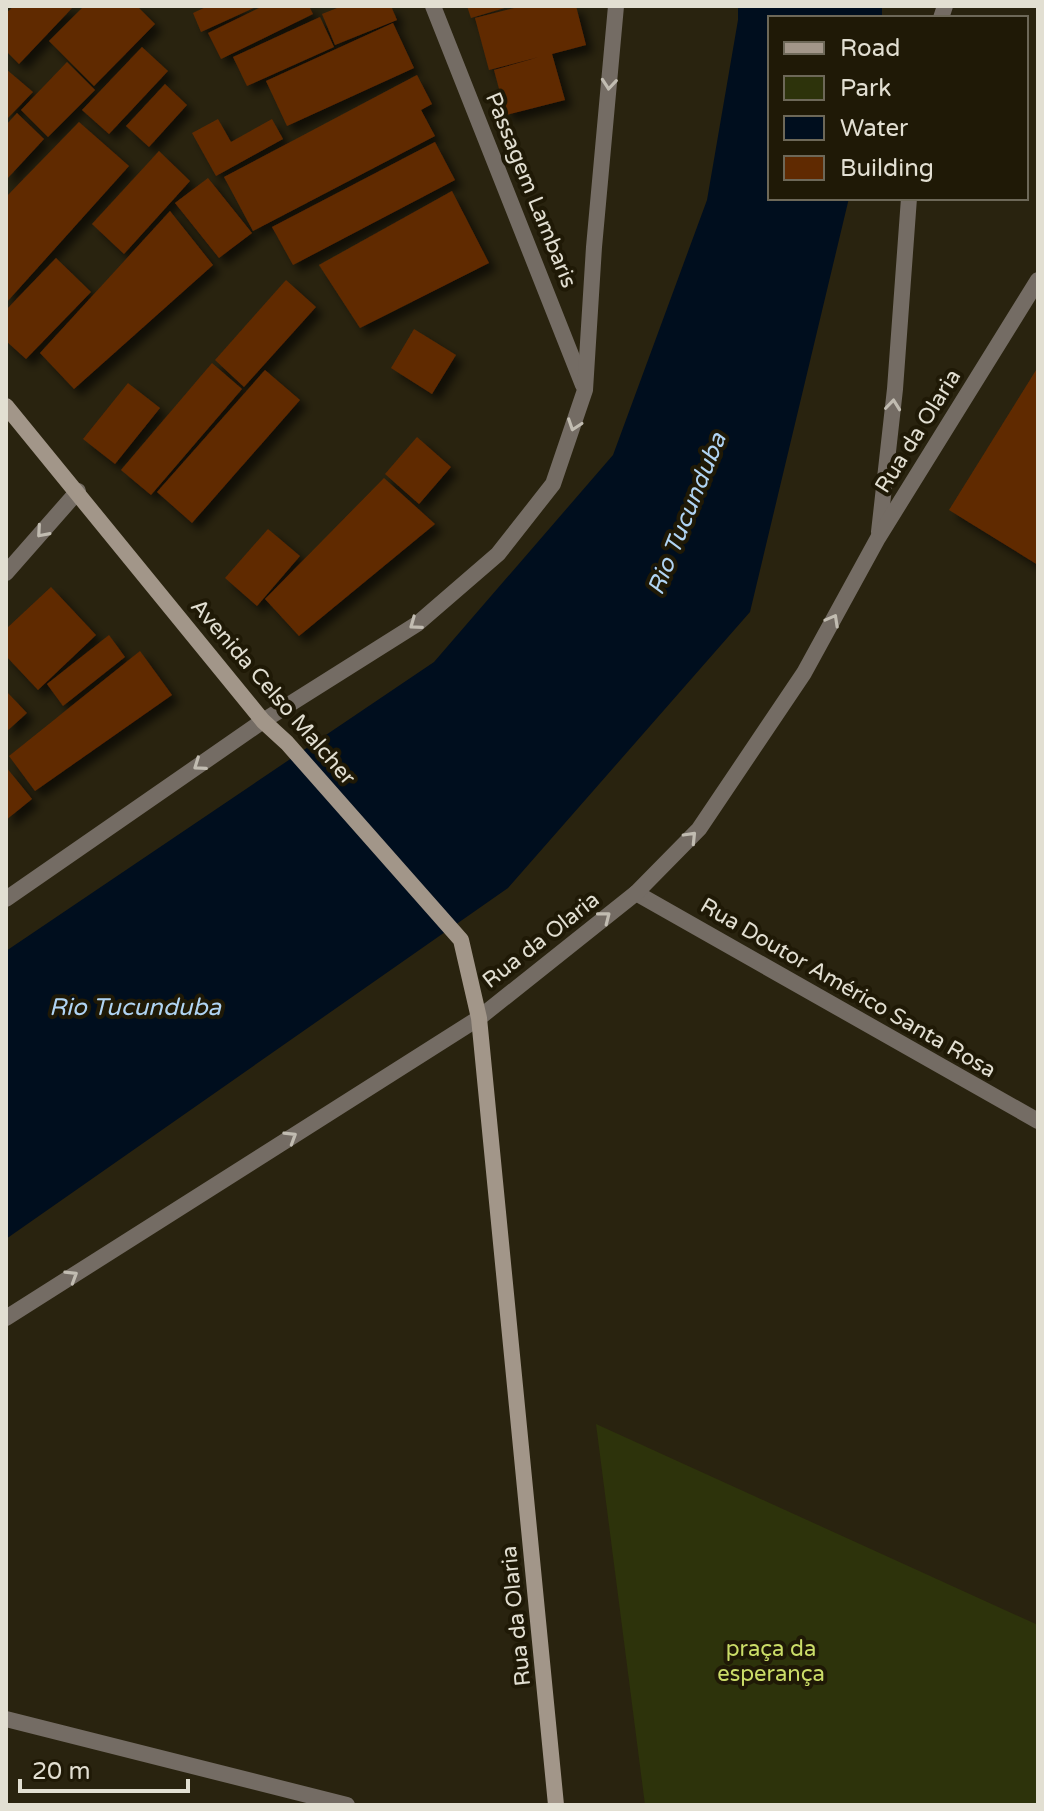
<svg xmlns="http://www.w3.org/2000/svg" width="1044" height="1811" font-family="'Varela Round',sans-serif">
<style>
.green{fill:#2d330b}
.water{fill:#000e1e}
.building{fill:#602a01;filter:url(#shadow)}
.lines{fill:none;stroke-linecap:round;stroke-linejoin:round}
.street{stroke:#746c64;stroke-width:16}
.secondary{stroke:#a29689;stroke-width:16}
.oneway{stroke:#c1bcb1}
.labels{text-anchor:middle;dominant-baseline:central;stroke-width:8;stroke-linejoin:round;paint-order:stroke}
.street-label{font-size:22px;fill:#e2dfd2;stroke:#1f1906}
.park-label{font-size:22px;fill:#cbdd68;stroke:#1f1906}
.water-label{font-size:24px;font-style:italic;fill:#b0d4f3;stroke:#1f1906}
</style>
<defs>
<filter id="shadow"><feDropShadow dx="7" dy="7" stdDeviation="4" flood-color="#0009"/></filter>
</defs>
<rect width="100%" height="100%" fill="#29230f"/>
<path class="green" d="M596,1424L1038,1625V1805H645Z"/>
<path class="water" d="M738,6H882V18H770V198H849L750,612L508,888L6,1239V951L434,662L613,455L707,200L738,20Z"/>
<g class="building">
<path d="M14,6H74L19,64L6,51V13Z"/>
<path d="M84,6H137L155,24L94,86L49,41Z"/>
<path d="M208,6H258L201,32L193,13Z"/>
<path d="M263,6H309L313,14L221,59L208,33Z"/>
<path d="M342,6H391L397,20L335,45L322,14Z"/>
<path d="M467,6H508V7L471,18Z"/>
<path d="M522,6H576L586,45L552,54L565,100L506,115L494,70L539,57L489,70L475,18Z"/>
<path d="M320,17L334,47L247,86L233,57Z"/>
<path d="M393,23L414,68L287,126L266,81Z"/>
<path d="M142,47L168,71L109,134L82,110Z"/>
<path d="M67,62L95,90L48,137L21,110Z"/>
<path d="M6,69L33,92L6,120Z"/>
<path d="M417,75L432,104L421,110L435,136L253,231L224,177Z"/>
<path d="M165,84L187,105L149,147L126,126Z"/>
<path d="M17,113L44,139L6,180V125Z"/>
<path d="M218,119L231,142L272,119L283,139L216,176L192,133Z"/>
<path d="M79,122L129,166L6,303V197Z"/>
<path d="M435,142L455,180L293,265L272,227Z"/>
<path d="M159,151L190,181L124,254L92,224Z"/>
<path d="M208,178L252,233L219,258L175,203Z"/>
<path d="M452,191L489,263L360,328L319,265Z"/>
<path d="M170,211L213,265L74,389L40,353Z"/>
<path d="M56,258L91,292L26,359L6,341V310Z"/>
<path d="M286,280L316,307L244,387L215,360Z"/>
<path d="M414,329L456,355L432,394L391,368Z"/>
<path d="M212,363L242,389L151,495L121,470Z"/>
<path d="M1038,367V565L949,510Z"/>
<path d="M265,370L300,400L192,523L157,492Z"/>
<path d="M128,383L160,408L115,464L83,439Z"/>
<path d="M417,437L451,467L419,504L385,474Z"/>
<path d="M384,478L435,524L299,636L265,599Z"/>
<path d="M268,529L300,556L257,606L225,578Z"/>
<path d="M51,587L96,635L38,690L6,656V629Z"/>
<path d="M109,635L125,657L63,706L47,684Z"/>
<path d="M140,651L172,695L35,791L9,756Z"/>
<path d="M6,691L27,713L6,732Z"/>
<path d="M6,767L32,799L6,820Z"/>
</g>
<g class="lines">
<g class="street">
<path d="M433,6L583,385"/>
<path d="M941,18L945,6"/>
<path d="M879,532L895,389L909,198"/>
<path d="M6,573L78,491"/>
<path d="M636,893L1038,1121"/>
<path d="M6,899L263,721L417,624L498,554L553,484L585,390L594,247L616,6"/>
<path d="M6,1318L479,1018L636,893L699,829L804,673L878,538L1038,280"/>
<path d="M6,1719L347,1805"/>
</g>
<path class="secondary" d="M6,406L263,721L287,743L461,940L479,1018L556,1805"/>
</g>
<defs><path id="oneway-chevron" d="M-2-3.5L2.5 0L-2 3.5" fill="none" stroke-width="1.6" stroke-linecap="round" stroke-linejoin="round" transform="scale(2)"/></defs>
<g class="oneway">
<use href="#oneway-chevron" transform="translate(609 84) rotate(95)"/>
<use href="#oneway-chevron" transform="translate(893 405) rotate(-84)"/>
<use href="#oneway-chevron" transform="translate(574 425) rotate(109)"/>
<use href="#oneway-chevron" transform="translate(42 532) rotate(131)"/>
<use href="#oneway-chevron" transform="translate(833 620) rotate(-61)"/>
<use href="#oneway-chevron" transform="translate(415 624) rotate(144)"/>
<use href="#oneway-chevron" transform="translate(199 765) rotate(145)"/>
<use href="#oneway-chevron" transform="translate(691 837) rotate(-46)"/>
<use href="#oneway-chevron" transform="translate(605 917) rotate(-38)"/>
<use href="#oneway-chevron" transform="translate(291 1137) rotate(-32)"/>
<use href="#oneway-chevron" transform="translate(72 1276) rotate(-32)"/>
</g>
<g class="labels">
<g class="street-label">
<text transform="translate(531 190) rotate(68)">Passagem Lambaris</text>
<text transform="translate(918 431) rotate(-58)">Rua da Olaria</text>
<text transform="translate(273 692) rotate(49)">Avenida Celso Malcher</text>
<text transform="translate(541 940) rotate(-38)">Rua da Olaria</text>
<text transform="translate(848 988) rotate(30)">Rua Doutor Américo Santa Rosa</text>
<text transform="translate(516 1616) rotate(-96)">Rua da Olaria</text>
</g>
<g class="park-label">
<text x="771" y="1649">praça da<tspan x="771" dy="25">esperança</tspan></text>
</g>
<g class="water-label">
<text transform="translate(687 514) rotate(-68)">Rio Tucunduba</text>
<text x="135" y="1007">Rio Tucunduba</text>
</g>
</g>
<rect width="1044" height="1811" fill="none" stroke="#e2dfd2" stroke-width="16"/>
<rect x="768" y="16" width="260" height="184" fill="#1f1906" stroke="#6d6858" stroke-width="2"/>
<rect x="784" y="42" width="40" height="12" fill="#a29689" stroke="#6d6858" stroke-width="2"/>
<text x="840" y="56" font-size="24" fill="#e2dfd2">Road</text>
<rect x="784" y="76" width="40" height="24" fill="#2d330b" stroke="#6d6858" stroke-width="2"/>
<text x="840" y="96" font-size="24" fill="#e2dfd2">Park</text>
<rect x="784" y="116" width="40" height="24" fill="#000e1e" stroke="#6d6858" stroke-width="2"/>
<text x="840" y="136" font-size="24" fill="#e2dfd2">Water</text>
<rect x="784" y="156" width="40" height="24" fill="#602a01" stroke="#6d6858" stroke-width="2"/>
<text x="840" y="176" font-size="24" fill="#e2dfd2">Building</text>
<path d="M20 1779v12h168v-12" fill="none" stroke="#e2dfd2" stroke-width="4"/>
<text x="32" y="1779" font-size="24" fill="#e2dfd2" stroke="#1f1906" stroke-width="6" paint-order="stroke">20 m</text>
</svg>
